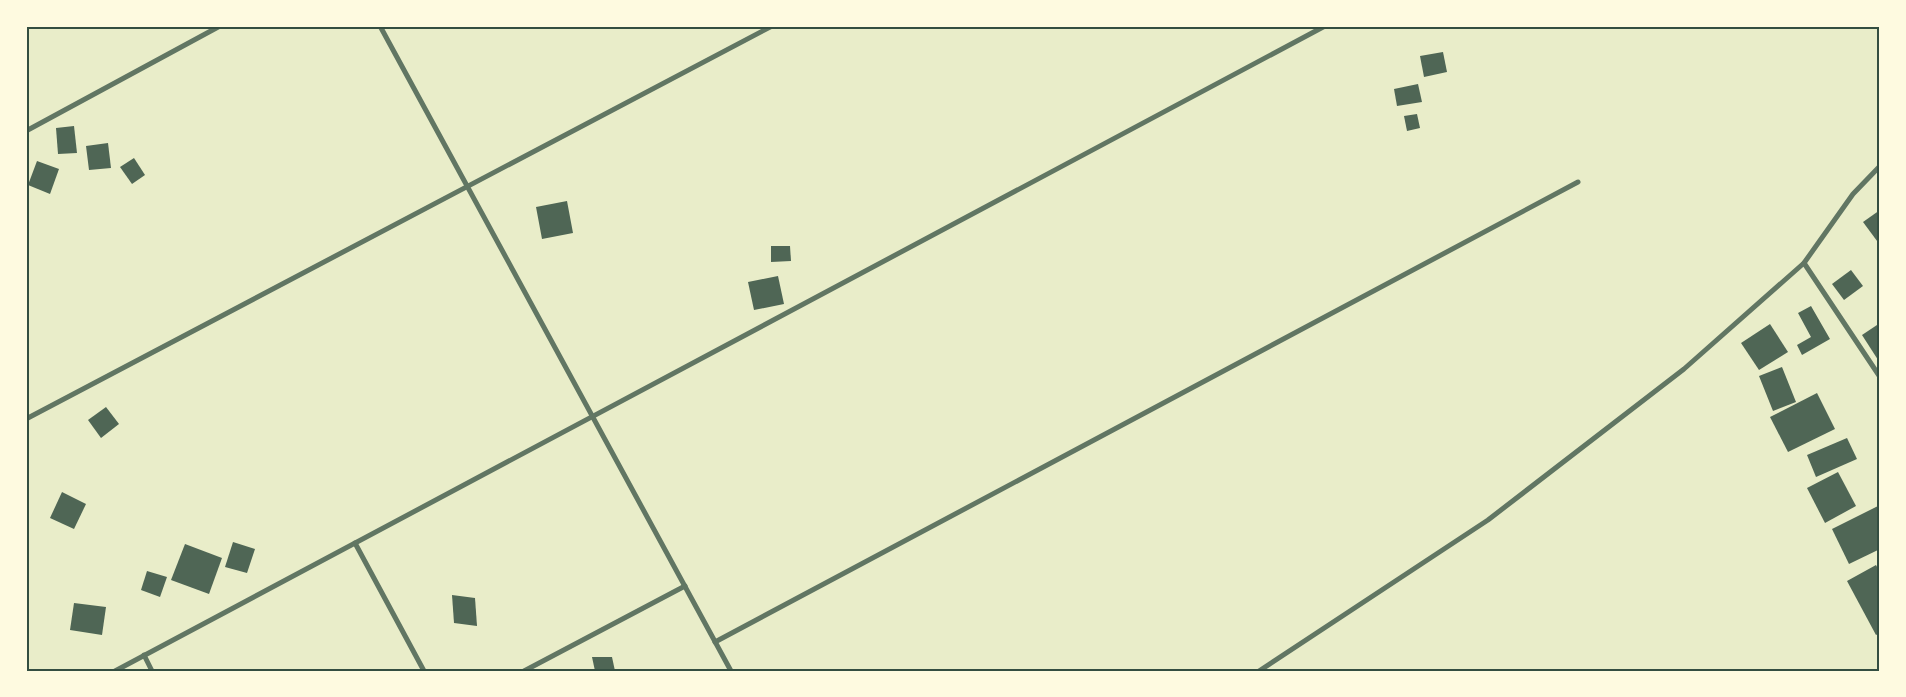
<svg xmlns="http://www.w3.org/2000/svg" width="1906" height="697" font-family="Roboto,sans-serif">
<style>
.building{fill:#4f6655}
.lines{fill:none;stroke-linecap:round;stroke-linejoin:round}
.minor{stroke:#617663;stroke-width:5}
.neatline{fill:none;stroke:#344e41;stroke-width:2}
</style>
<rect width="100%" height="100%" fill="#e9edc9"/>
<g class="building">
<path d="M1443,52L1447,72L1424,77L1420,56Z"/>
<path d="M1418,84L1422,102L1397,106L1394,89Z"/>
<path d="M1417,114L1420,128L1407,131L1404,116Z"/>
<path d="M74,126L77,153L58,154L56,128Z"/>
<path d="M108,143L111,168L89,170L86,146Z"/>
<path d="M134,158L145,175L132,184L120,167Z"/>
<path d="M37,161L59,169L50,194L28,185Z"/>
<path d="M567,201L573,233L542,239L536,207Z"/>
<path d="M1880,210V245L1863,222Z"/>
<path d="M771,246H790L791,261L771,262Z"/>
<path d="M1851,270L1863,286L1844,300L1832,284Z"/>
<path d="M778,276L784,304L754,310L748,282Z"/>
<path d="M1811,306L1830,339L1802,355L1797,345L1811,337L1798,313Z"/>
<path d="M1880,323V363L1862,335Z"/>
<path d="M1770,324L1788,352L1759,370L1741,343Z"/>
<path d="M1782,367L1796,402L1773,411L1759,376Z"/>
<path d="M1817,393L1835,429L1788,452L1770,417Z"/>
<path d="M106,407L119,424L101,438L88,420Z"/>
<path d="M1847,438L1857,459L1816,477L1807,455Z"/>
<path d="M1838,472L1856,506L1825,523L1807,488Z"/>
<path d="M62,492L86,504L74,529L50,518Z"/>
<path d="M1880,505V549L1849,564L1832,529Z"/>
<path d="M233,542L255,549L247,573L225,567Z"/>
<path d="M185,544L222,558L209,594L171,580Z"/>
<path d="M1876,565L1880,572V633L1876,635L1847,581Z"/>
<path d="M147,571L167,577L160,597L141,590Z"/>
<path d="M452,595L475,598L477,626L454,623Z"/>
<path d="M74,603L106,607L102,635L70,630Z"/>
<path d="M592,657H612L615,671H595Z"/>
</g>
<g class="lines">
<g class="minor">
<path d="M380,26L731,671"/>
<path d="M26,131L220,26"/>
<path d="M1804,263L1880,377"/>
<path d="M26,419L772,26"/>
<path d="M355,543L424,671"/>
<path d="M715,642L1578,182"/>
<path d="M144,655L152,671"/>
<path d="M115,671L1325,26"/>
<path d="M524,671L685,586"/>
<path d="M1259,671L1488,520L1684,369L1804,263L1853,194L1880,166"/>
</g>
</g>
<rect width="1906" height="697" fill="none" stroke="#fefae0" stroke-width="55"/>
<rect x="28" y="28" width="1850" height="642" class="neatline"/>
</svg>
